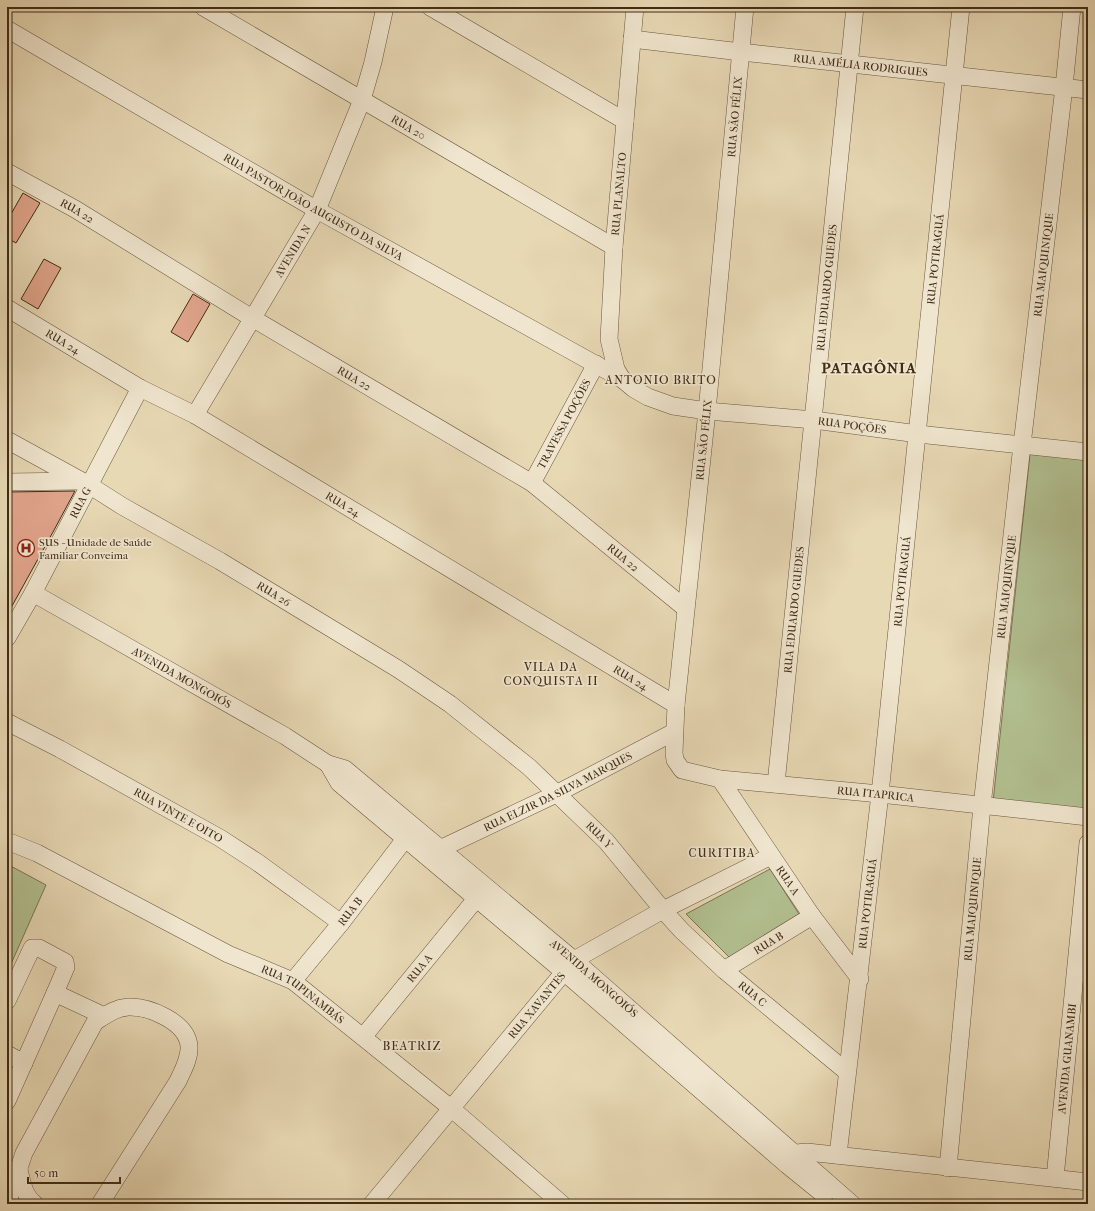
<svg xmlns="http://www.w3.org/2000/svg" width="1095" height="1211" font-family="'IM FELL French Canon',serif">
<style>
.green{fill:#b2c091;stroke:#797654}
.building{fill:#e1a58c;stroke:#402c17}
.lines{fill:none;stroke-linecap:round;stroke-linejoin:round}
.minor-casing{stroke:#6a573e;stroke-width:18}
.minor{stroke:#f0e6cf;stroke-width:17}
.labels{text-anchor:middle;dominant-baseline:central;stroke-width:3.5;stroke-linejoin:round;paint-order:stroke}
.street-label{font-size:11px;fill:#402c17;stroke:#f0e6cf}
.poi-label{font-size:11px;fill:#402c17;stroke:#f0e6cf;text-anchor:start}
.neighbourhood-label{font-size:12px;letter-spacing:1px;fill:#402c17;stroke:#f0e6cf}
.district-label{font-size:15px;font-weight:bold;letter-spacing:1px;fill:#402c17;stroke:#f0e6cf}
</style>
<rect width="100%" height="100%" fill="#e8d9b5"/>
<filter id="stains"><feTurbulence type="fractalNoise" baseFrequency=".005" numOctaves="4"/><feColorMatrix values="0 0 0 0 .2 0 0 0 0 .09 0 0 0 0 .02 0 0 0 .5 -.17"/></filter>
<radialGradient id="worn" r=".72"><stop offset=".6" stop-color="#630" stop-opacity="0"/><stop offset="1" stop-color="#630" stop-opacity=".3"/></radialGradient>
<g class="green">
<path d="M1030,454L1088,460V811L993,802Z"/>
<path d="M7,864L46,885L7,973Z"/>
<path d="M770,869L799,914L729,957L686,914Z"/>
</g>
<g class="building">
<path d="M23,193L40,203L16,243L7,238V221Z"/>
<path d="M44,259L61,268L38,309L21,299Z"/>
<path d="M193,294L210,304L188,342L171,332Z"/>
<path d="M75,491L53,532L7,615V492Z"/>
</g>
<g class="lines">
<g class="minor-casing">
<g id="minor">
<path id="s1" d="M203,7L614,247"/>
<path d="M430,7L625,121"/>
<path id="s2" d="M635,7L614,247L609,339L616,369L622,379L634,389L648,397L673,406L707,411L814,420L918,434L1088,452"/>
<path id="s3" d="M745,7L707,411L676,705L674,753L675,760L682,770L720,779L880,794L1088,817"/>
<path id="s4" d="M7,29L317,210L622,379"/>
<path id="s5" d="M632,39L741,52L1088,90"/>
<path id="s6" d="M7,172L75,209L252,318L532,483L685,608"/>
<path id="s7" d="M7,308L140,388L195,415L676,705"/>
<path id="s8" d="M195,415L317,210L362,100L373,62L385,7"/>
<path id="s9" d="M7,440L89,485L122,506L220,561L398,669L450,704L529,767L606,841L663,910L682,931L724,970L847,1072"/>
<path d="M7,482L81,481"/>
<path id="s10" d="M532,483L596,364"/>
<path id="s11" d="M33,593L285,736L328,764L345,769L574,960L852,1204"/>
<path id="s12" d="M7,638L33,593L140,388"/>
<path id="s13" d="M7,722L60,749L220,838L257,862L341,923"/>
<path d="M328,764L339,783L564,972L787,1165L824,1195"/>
<path id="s14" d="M720,779L812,916L860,979"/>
<path id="s15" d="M776,784L855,7"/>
<path id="s16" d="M7,841L37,853L228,954L293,981L452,1109L562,1204"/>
<path id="s17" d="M440,849L556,794L674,732"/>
<path id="s18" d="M724,970L812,916"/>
<path id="s19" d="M293,981L341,923L405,839"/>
<path d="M7,1001L32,948H39L65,962L66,967L55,993"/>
<path id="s20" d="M363,1037L476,899"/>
<path d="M7,1054L24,1063"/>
<path d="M7,1101L55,993L104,1016"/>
<path id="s21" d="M838,1155L880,794L961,7"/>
<path d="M791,1159C796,1153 799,1152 807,1152L1088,1182"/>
<path id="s22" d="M948,1168L982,806L1022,445L1064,87L1072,7"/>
<path d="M19,1170C22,1182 24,1196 35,1204"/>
<path id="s23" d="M1055,1178L1088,843"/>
<path d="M7,1204L24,1153L95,1022C106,1015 115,1008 128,1007C149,1006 187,1022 189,1046C190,1058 183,1070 178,1081L100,1204"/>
<path id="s24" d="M372,1204L574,960L663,910L771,856"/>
</g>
</g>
<use href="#minor" class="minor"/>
</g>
<defs>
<g id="hospital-ring" transform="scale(0.9)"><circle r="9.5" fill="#f0e6cf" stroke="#8f2418" stroke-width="1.5"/><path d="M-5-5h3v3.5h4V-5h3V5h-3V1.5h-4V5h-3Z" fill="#8f2418"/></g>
</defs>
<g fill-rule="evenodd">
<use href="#hospital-ring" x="26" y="548"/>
</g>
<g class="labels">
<g class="street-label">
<text stroke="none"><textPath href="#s5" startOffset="230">RUA AMÉLIA RODRIGUES</textPath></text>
<text transform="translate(735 117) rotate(-85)">RUA SÃO FÉLIX</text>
<text stroke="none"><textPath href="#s1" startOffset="238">RUA 20</textPath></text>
<text transform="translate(619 194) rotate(-85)">RUA PLANALTO</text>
<text stroke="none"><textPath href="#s4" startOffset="354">RUA PASTOR JOÃO AUGUSTO DA SILVA</textPath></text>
<text stroke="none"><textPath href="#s6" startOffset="80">RUA 22</textPath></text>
<text stroke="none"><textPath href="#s8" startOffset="191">AVENIDA N</textPath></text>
<text stroke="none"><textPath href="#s21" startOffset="901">RUA POTIRAGUÁ</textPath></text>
<text stroke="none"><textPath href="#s22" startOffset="908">RUA MAIQUINIQUE</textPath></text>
<text stroke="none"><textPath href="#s15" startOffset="499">RUA EDUARDO GUEDES</textPath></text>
<text stroke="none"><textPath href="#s7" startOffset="65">RUA 24</textPath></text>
<text stroke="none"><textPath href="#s6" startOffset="404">RUA 22</textPath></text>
<text stroke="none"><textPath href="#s10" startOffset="67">TRAVESSA POÇÕES</textPath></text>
<text stroke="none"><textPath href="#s2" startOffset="614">RUA POÇÕES</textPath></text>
<text transform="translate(704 440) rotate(-84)">RUA SÃO FÉLIX</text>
<text stroke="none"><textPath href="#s12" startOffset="154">RUA G</textPath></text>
<text stroke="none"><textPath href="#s7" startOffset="389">RUA 24</textPath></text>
<text stroke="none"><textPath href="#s6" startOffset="728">RUA 22</textPath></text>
<text stroke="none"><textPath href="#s21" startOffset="577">RUA POTIRAGUÁ</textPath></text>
<text stroke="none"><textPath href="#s22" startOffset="584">RUA MAIQUINIQUE</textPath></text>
<text stroke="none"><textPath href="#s9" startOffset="308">RUA 26</textPath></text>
<text stroke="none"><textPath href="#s15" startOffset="175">RUA EDUARDO GUEDES</textPath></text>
<text stroke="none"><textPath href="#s11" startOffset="171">AVENIDA MONGOIÓS</textPath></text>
<text stroke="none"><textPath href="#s7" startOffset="725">RUA 24</textPath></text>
<text stroke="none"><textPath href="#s17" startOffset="131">RUA ELZIR DA SILVA MARQUES</textPath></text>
<text stroke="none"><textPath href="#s3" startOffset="964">RUA ITAPRICA</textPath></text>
<text stroke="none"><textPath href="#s13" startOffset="195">RUA VINTE E OITO</textPath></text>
<text stroke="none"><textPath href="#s9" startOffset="715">RUA Y</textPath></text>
<text stroke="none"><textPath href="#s14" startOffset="122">RUA A</textPath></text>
<text stroke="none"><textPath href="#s21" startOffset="253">RUA POTIRAGUÁ</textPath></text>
<text stroke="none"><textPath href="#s22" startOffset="260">RUA MAIQUINIQUE</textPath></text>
<text stroke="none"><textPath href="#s19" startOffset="90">RUA B</textPath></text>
<text stroke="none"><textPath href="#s18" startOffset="52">RUA B</textPath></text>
<text stroke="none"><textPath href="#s20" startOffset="89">RUA A</textPath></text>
<text stroke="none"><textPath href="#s11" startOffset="684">AVENIDA MONGOIÓS</textPath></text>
<text stroke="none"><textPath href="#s9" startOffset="936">RUA C</textPath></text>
<text stroke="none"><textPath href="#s16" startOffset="334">RUA TUPINAMBÁS</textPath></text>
<text stroke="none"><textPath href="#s24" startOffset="258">RUA XAVANTES</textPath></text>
<text stroke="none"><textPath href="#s23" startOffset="120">AVENIDA GUANAMBI</textPath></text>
</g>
<g class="poi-label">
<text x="39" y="542">SUS - Unidade de Saúde<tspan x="39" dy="13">Familiar Conveima</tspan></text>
</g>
<g class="neighbourhood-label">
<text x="661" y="380">ANTONIO BRITO</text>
<text x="551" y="667">VILA DA<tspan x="551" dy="14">CONQUISTA II</tspan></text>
<text x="722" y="853">CURITIBA</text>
<text x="412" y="1046">BEATRIZ</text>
</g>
<g class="district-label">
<text x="869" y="368">PATAGÔNIA</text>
</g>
</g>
<rect width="1095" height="1211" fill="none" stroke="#e8d9b5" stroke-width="24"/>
<rect x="8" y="8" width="1079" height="1195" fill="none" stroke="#402c17" stroke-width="2"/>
<rect x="12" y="12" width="1071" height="1187" fill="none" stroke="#402c17"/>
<path d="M28 1177v6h92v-6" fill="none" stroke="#402c17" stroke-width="2"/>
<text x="34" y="1177" font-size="12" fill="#402c17" stroke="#f0e6cf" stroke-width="3" paint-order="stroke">50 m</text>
<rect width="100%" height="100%" filter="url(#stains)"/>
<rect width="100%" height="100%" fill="url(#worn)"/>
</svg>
